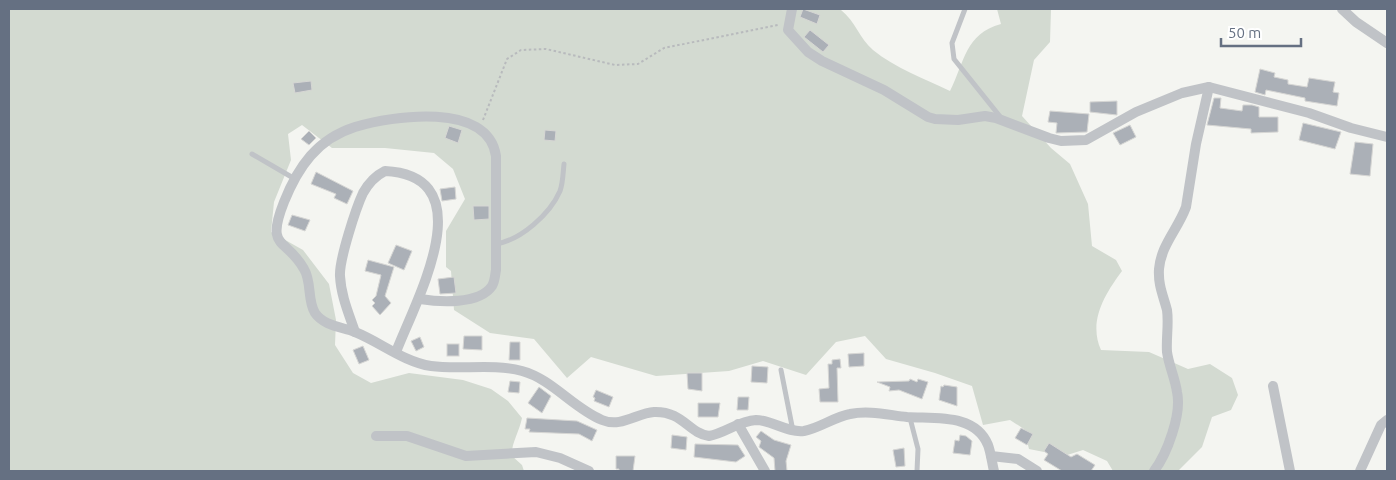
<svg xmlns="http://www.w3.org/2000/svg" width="1396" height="480" font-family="Ubuntu,sans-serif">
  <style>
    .green { fill: #d3dad1 }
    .building { fill: #abb0b7; stroke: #d6d6d4 }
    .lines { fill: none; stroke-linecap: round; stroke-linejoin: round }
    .path { stroke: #b8babd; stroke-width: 2; stroke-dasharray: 2.5 2.5; stroke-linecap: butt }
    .lane { stroke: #c0c3c7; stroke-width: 5 }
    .street { stroke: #c0c3c7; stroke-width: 10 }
  </style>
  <rect width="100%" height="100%" fill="#f4f5f1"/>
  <path class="green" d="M9 9 841 10C855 21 860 39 873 50 895 68 925 79 950 91 965 61 965 34 1001 24L997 9H1051L1050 42 1034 60 1022 116 1051 148 1070 164 1088 204 1092 246 1116 260 1122 271C1105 294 1088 321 1101 350L1149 352 1188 369 1210 364 1232 378 1238 395 1231 410 1212 417 1202 447 1178 471H1113L1107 461 1083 450 1064 456 1029 449 1024 429 1010 420 983 425 972 386 935 373 886 359 865 336 836 342 806 375 763 361 729 371 656 376 591 357 567 378 534 339 490 333 454 310 451 271 446 267V231L465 199 453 169 434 153 385 148H332L302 125 288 134 291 160 274 202 271 232 303 250 329 284 336 320 335 345 353 373 371 383 409 373 463 380 491 389 508 401 522 418C519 433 511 443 512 456L522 465 524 471H9Z"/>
  <g class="building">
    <path d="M803 9 820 15 817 24 800 17Z"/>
    <path d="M810 30 829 45 823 52 804 37Z"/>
    <path d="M1260 69 1275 73 1274 77 1288 80V84L1307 87 1309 78 1335 82 1333 92 1339 93 1337 106 1305 101V98L1266 90 1265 95 1255 92Z"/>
    <path d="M311 81 312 90 295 93 293 83Z"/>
    <path d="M1214 98H1221L1220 108 1242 111 1243 105H1252L1259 107V117H1278V132L1251 133V129L1207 125Z"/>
    <path d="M1117 101V115L1090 112V102Z"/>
    <path d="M1050 111 1089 114 1087 132 1056 133 1057 123 1048 122Z"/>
    <path d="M1303 123 1341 132 1335 149 1299 140Z"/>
    <path d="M1130 125 1136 137 1120 145 1113 133Z"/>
    <path d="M449 126 462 130 458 143 445 138Z"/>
    <path d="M545 130 556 131 555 141 544 140Z"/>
    <path d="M309 131 316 138 309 145 301 139Z"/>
    <path d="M1355 142 1373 144 1370 176 1350 174Z"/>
    <path d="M316 172 353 191 347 204 334 198 336 194 311 184Z"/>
    <path d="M455 187 456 199 442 201 440 189Z"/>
    <path d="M473 206H489V219L474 220Z"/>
    <path d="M292 215 310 220 305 231 288 225Z"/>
    <path d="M396 245 412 251 404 270 388 263Z"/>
    <path d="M368 260 394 267 385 296 391 303 380 315 372 306 375 303 372 300 376 296 381 275 365 271Z"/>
    <path d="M454 277 456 293 440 294 438 279Z"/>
    <path d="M464 336H482V350L463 349Z"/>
    <path d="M420 337 424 347 416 351 411 341Z"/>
    <path d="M510 342H520V360H509Z"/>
    <rect x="447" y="344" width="12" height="12"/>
    <path d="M363 346 369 360 359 364 353 350Z"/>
    <path d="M864 353V366L849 367 848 354Z"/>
    <path d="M840 359 841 368H837L838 402H820L819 389 829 388 828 364H832V360Z"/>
    <path d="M752 366 768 367 767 383 751 382Z"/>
    <path d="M687 373H702V391L688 389Z"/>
    <path d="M910 379 917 382 918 379 928 382 922 399 899 390 889 391 890 387 877 382 909 381Z"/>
    <path d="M510 381 520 382 519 393 508 392Z"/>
    <path d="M944 385 957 387V406L939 400 941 386 943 387Z"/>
    <path d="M539 387 551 396 542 413 528 403Z"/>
    <path d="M596 390 613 397 609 407 594 401 595 398 593 397Z"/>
    <path d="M738 397H749L748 410H737Z"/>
    <path d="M698 403H720L718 417H698Z"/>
    <path d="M527 418 577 421 597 430 592 441 579 434 529 432 530 429H525Z"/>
    <path d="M1021 428 1033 434 1027 445 1015 438Z"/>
    <path d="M761 431 774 440 791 445 786 461 787 471H775L774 458 759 447 761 441 756 437Z"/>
    <path d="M672 435 687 437 686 450 671 448Z"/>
    <path d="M960 435 966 436 972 441 970 455 953 453 955 440 959 441Z"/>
    <path d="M1049 443 1071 457 1077 454 1095 465 1091 471H1062L1044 460 1048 454 1044 451Z"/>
    <path d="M695 444 738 445 745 456 736 462 694 457Z"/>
    <path d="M904 448 905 466 896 467 893 450Z"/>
    <path d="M616 456H635L633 471H619V469H616Z"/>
  </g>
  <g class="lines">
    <path class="path" d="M483 120 507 59 521 50 546 49 615 65 638 64 664 48 778 25"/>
    <g class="lane">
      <path d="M965 9 952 43 954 59 1002 119"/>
      <path d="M252 154 295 179"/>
      <path d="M496 244C521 240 550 214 560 191 563 183 563 173 564 164"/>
      <path d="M781 370 793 431"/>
      <path d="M910 418 918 449 917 471"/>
    </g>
    <g class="street">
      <path d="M792 9 788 30 808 52 822 61 884 90 928 117 935 119 958 120 985 116 996 118 1049 138 1061 141 1086 140 1136 112 1182 93 1209 87 1309 113 1351 128 1387 137"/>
      <path d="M1342 9 1356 22 1387 43"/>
      <path d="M420 299C439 302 479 305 492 286 495 281 495 275 496 270V156C488 101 392 116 355 127 317 139 298 167 284 202 265 250 286 237 304 269 312 282 307 300 315 313 324 326 342 327 355 332 380 342 404 362 431 366 461 370 492 363 522 371 552 379 573 408 602 420 621 428 637 413 654 412 683 411 688 433 709 436 726 433 738 421 756 420 772 420 787 433 804 431 820 428 834 417 850 414 869 410 888 415 907 417 934 419 975 413 988 445 991 453 992 463 994 471"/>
      <path d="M355 332C349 314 341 296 340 276 339 260 356 208 363 193 368 184 375 176 385 171 486 176 415 302 396 352"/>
      <path d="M1273 386 1290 471"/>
      <path d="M738 424 765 471"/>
      <path d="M376 436H407L466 456 536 452 560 458 589 471"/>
      <path d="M991 456 1018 459 1037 471"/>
      <path d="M1154 471C1167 454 1182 414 1177 392 1175 378 1169 366 1167 352 1166 338 1169 324 1167 310 1163 295 1158 285 1159 269 1161 245 1178 229 1186 207L1196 144 1209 87"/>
      <path d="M1360 471 1381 425 1387 420"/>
    </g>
  </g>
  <rect width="1396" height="480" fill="none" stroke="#657082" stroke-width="20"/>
  <path d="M1221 38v8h80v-8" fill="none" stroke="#657082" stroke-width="2.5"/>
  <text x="1228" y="38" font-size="15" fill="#657082" stroke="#ffffff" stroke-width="4" paint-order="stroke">50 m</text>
</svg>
